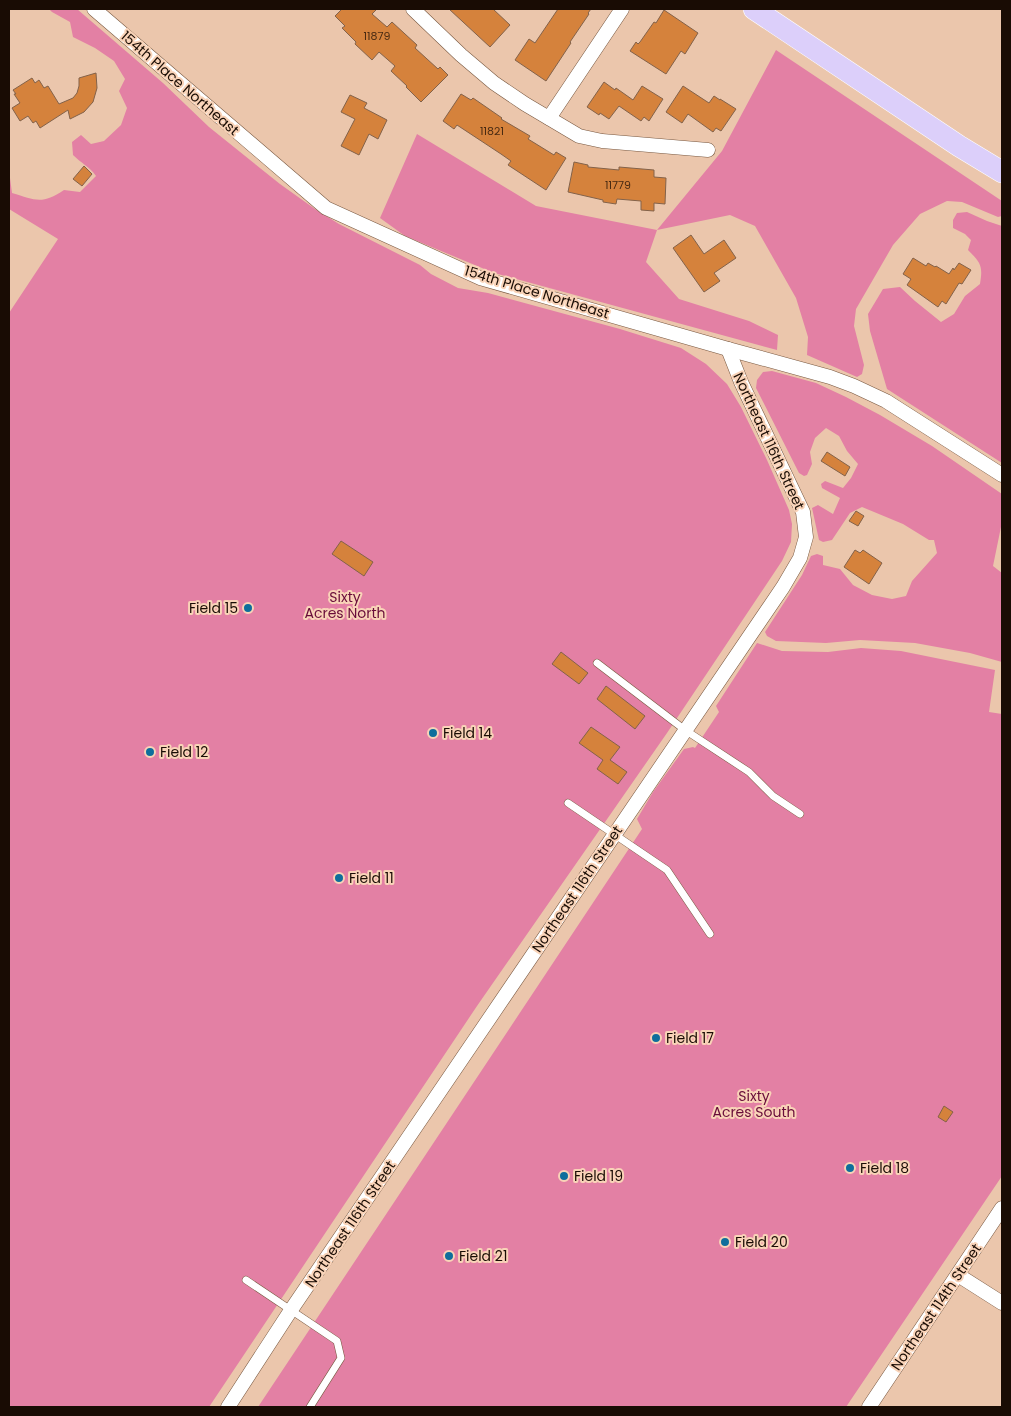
<svg xmlns="http://www.w3.org/2000/svg" width="1011" height="1416" font-family="Poppins,sans-serif">
  <style>
    .green { fill: #e380a4 }
    .building { fill: #d5823c; stroke: #83624a }
    .lines { fill: none; stroke-linecap: round; stroke-linejoin: round }
    .service-casing { stroke: #785840; stroke-width: 8 }
    .minor-casing { stroke: #785840; stroke-width: 15 }
    .primary-casing { stroke: #fff; stroke-width: 22 }
    .service { stroke: #fff; stroke-width: 7 }
    .minor { stroke: #fff; stroke-width: 14 }
    .primary { stroke: #dccffa; stroke-width: 21 }
    .poi-dot { fill: #0e6e9c; stroke: #f9d3b8; stroke-width: 2 }
    .labels { text-anchor: middle; stroke-width: 4; stroke-linejoin: round; paint-order: stroke }
    .number-label { font-size: 11px; fill: #482a12 }
    .street-label { font-size: 14px; fill: #190c04; stroke: #f9d3b8 }
    .park-label { font-size: 14px; fill: #690c3a; stroke: #f9d3b8 }
    .poi-label { font-size: 14px; fill: #190c04; stroke: #f9d3b8; text-anchor: start }
  </style>
  <rect width="100%" height="100%" fill="#ebc6ac"/>
  <g class="green">
    <path d="M49 9H77L163 83 209 127 280 184 315 209 339 224 420 265 431 274 458 288 488 293 620 329 681 348 706 364 727 384 741 407 767 460 789 510 792 524 791 542 782 561 667 733 477 1006 209 1407H9V313L58 239 9 209V177L10 178 12 193C35 200 42 205 64 190L80 192 96 176C90 167 81 163 73 155L72 142 81 135 91 144 104 141 121 125 127 108 119 91 125 79 114 61 95 48 73 37 70 22 52 12Z"/>
    <path d="M776 50 1002 201V216L998 217 962 202 947 201 920 214 893 245 856 309 854 326 864 365 862 374 857 377 807 355 808 337 796 298 755 226 730 215 657 230 646 262 679 299 749 321 778 335 777 350 494 273 405 236 380 218 417 134 536 206 657 230 722 151Z"/>
    <path d="M967 212 987 221 1002 226V463L887 389 870 331 868 314 883 289 900 287 915 301 941 322 954 314 965 296 980 284C983 266 981 263 968 250L971 240 965 234 953 228V220L957 213Z"/>
    <path d="M772 371 816 383 846 397 880 415 932 446 1002 494V522L993 566 1002 573V662L970 653 915 643 860 640 826 643 776 641 767 636 765 632 802 575 811 556 817 554 823 556V565L840 569 853 585 872 595 892 599 906 596 912 581 937 553 934 540H929L903 524 862 507 850 513 832 540 823 542 819 540 812 508 818 505 833 514 840 498 822 488 821 484 825 481 843 488 851 478 858 464 847 451 839 436 826 428 815 438 810 452 812 464 807 475 804 476 799 473 756 388 757 380 763 372Z"/>
    <path d="M757 643 782 651 828 652 861 648 901 651 995 670 989 712 1002 714V1176L846 1407H258L642 829 637 819 653 792 684 749 693 747 695 748 719 712 716 706Z"/>
  </g>
  <g class="building">
    <path d="M342 9H377L372 14 387 27 392 22 417 45 415 48 438 69 440 67 448 75 421 102 406 87 407 86 391 71 395 66 379 52 372 60 355 44 356 42 342 28 345 26 335 16Z"/>
    <path d="M449 9H493L510 25 490 47Z"/>
    <path d="M558 9H591L588 13 589 14 570 42 571 43 546 81 515 60 529 39 535 43Z"/>
    <path d="M664 10 698 33 685 54 681 51 666 74 630 51 636 42 638 44 640 42 654 22 656 23Z"/>
    <path d="M96 73 97 88 93 102 84 112 70 119 68 110 40 128 36 121 33 123 28 116 20 121 12 108 20 103 14 94H16L13 90 32 78 35 83 39 80 44 88 48 86 59 104 73 98 77 93 79 86V78Z"/>
    <path d="M604 82 615 90 616 88 633 100 642 86 663 99 649 121 644 117 641 121 619 106 609 119 600 113 599 115 587 107Z"/>
    <path d="M683 86 709 103 714 96 720 100V99L736 109 721 131 716 128 713 132 688 114 682 123 666 112Z"/>
    <path d="M461 94 471 100 473 98 502 118 501 119 530 136 528 139 554 155 556 152 566 158 546 190 508 165 511 161 501 154 457 125 454 129 443 121Z"/>
    <path d="M350 95 367 103 364 108 387 120 378 139 369 134 359 155 341 146 355 119 341 112Z"/>
    <path d="M574 162 588 165V167L619 170V167L654 170V177L666 178 665 204 654 203V211L641 210V201L617 199 616 204 603 202V200L568 192Z"/>
    <path d="M84 166 92 174 82 186 73 179Z"/>
    <path d="M691 235 704 254 724 240 736 258 714 273 720 281 704 292 673 248Z"/>
    <path d="M913 258 926 266 928 263 935 267 936 266 949 274 953 268 954 270 959 263 971 270 962 284 959 283 946 304 942 301 938 307 907 285 911 279 903 274Z"/>
    <path d="M827 452 850 467 845 476 821 461Z"/>
    <path d="M856 511 864 516 858 526 849 521Z"/>
    <path d="M341 541 373 562 364 576 332 554Z"/>
    <path d="M855 550 860 553 863 550 882 563 869 584 844 567Z"/>
    <path d="M561 652 588 673 579 684 552 664Z"/>
    <path d="M606 686 645 716 635 729 597 699Z"/>
    <path d="M591 727 620 747 610 760 627 772 618 784 597 769 603 760 579 743Z"/>
    <path d="M944 1106 953 1112 946 1122 938 1117Z"/>
  </g>
  <g class="lines">
    <g class="service-casing">
      <g id="service">
        <path d="M597 663 685 730 749 772 773 796 800 814"/>
        <path d="M568 803 667 870 710 934"/>
        <path d="M246 1280 337 1341 341 1358 310 1407"/>
      </g>
    </g>
    <g class="minor-casing">
      <g id="minor">
        <path d="M94 9 326 208 480 278 728 349 830 377 854 386 886 401 1002 475"/>
        <path d="M413 9 461 55 494 83 525 104 579 136 602 141 708 150"/>
        <path d="M549 118 622 9"/>
        <path d="M958 1275 1002 1303"/>
        <path d="M228 1407 291 1310 783 587 800 558 806 537 803 512 741 382 728 349"/>
        <path d="M869 1407 1002 1208"/>
      </g>
    </g>
    <g class="primary-casing">
      <path id="primary" d="M754 9 959 146 1002 172"/>
    </g>
    <use href="#service" class="service"/>
    <use href="#minor" class="minor"/>
    <use href="#primary" class="primary"/>
  </g>
  <g class="poi-dot">
    <circle cx="248" cy="608" r="5"/>
    <circle cx="433" cy="733" r="5"/>
    <circle cx="150" cy="752" r="5"/>
    <circle cx="339" cy="878" r="5"/>
    <circle cx="656" cy="1038" r="5"/>
    <circle cx="850" cy="1168" r="5"/>
    <circle cx="564" cy="1176" r="5"/>
    <circle cx="725" cy="1242" r="5"/>
    <circle cx="449" cy="1256" r="5"/>
  </g>
  <g class="labels">
    <g class="number-label">
      <text x="377" y="40">11879</text>
      <text x="492" y="135">11821</text>
      <text x="618" y="189">11779</text>
    </g>
    <g class="street-label">
      <text transform="translate(180 83) rotate(41)" y="5">154th Place Northeast</text>
      <text transform="translate(537 292) rotate(17)" y="5">154th Place Northeast</text>
      <text transform="translate(769 441) rotate(65)" y="5">Northeast 116th Street</text>
      <text transform="translate(577 889) rotate(-56)" y="5">Northeast 116th Street</text>
      <text transform="translate(350 1224) rotate(-56)" y="5">Northeast 116th Street</text>
      <text transform="translate(936 1307) rotate(-56)" y="5">Northeast 114th Street</text>
    </g>
    <g class="park-label">
      <text x="345" y="602">Sixty<tspan x="345" dy="16">Acres North</tspan></text>
      <text x="754" y="1101">Sixty<tspan x="754" dy="16">Acres South</tspan></text>
    </g>
    <g class="poi-label">
      <text x="238" y="613" text-anchor="end">Field 15</text>
      <text x="443" y="738">Field 14</text>
      <text x="160" y="757">Field 12</text>
      <text x="349" y="883">Field 11</text>
      <text x="666" y="1043">Field 17</text>
      <text x="860" y="1173">Field 18</text>
      <text x="574" y="1181">Field 19</text>
      <text x="735" y="1247">Field 20</text>
      <text x="459" y="1261">Field 21</text>
    </g>
  </g>
  <rect width="1011" height="1416" fill="none" stroke="#190c04" stroke-width="20"/>
</svg>
